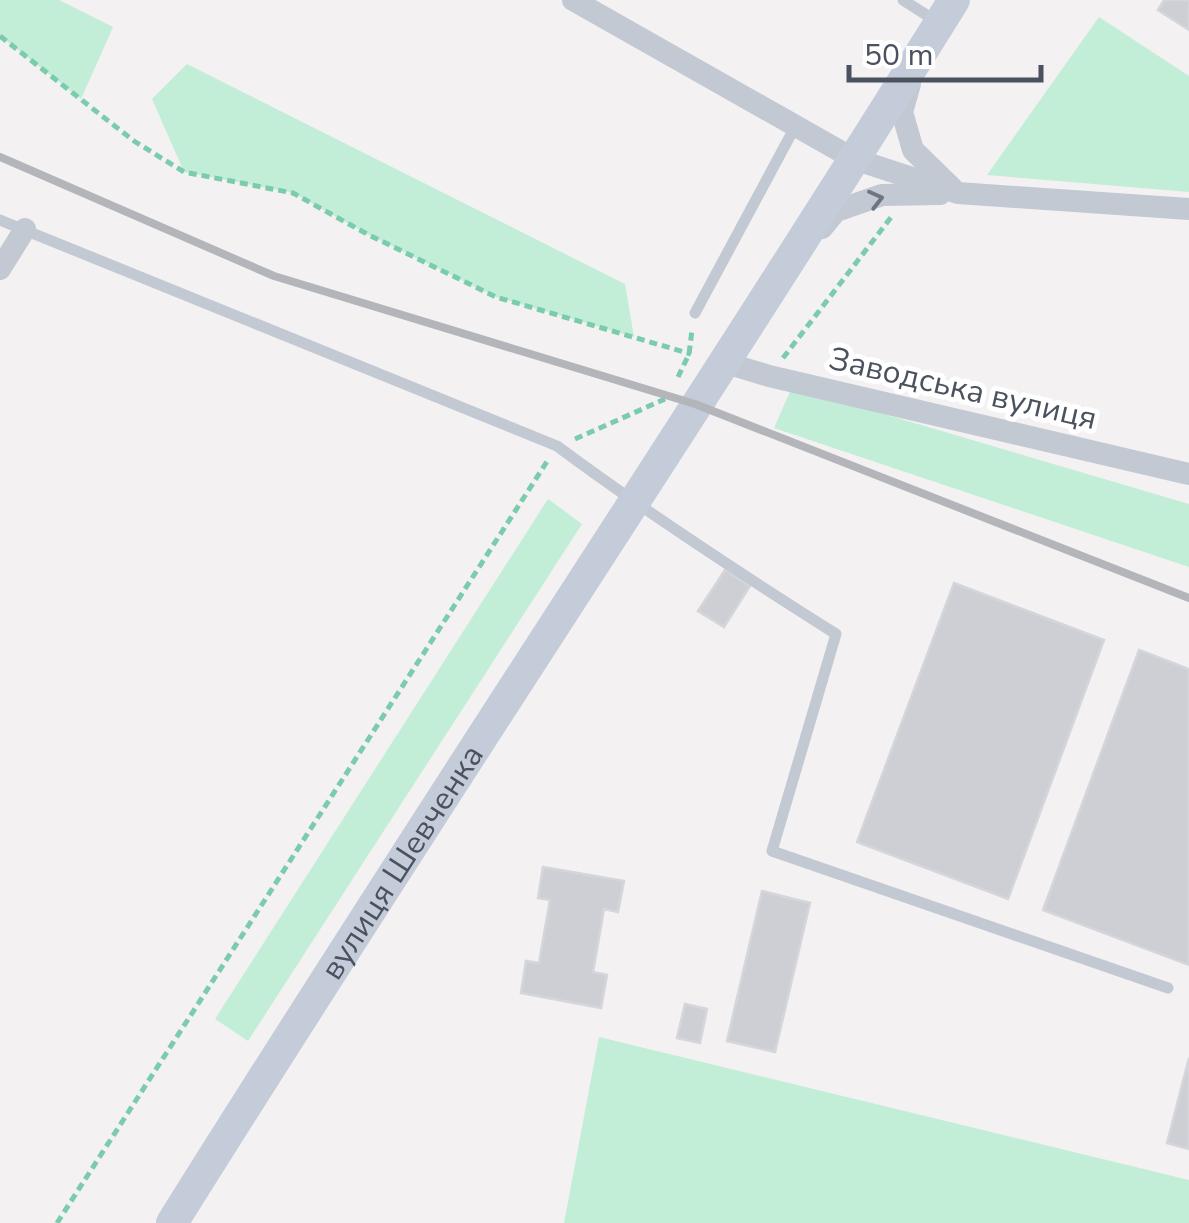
<svg xmlns="http://www.w3.org/2000/svg" width="1189" height="1223" font-family="'Nunito Sans',sans-serif">
  <style>
    .green { fill: #c2eed8 }
    .building { fill: #cecfd5; stroke: #d5d6dc; stroke-width: 2.5 }
    .lines { fill: none; stroke-linecap: round; stroke-linejoin: round }
    .path { stroke: #7bcbad; stroke-width: 5; stroke-dasharray: 8 5; stroke-linecap: butt }
    .service { stroke: #c2c9d2; stroke-width: 11 }
    .minor { stroke: #c2c9d2; stroke-width: 22 }
    .secondary { stroke: #c5ccd9; stroke-width: 32 }
    .rail { stroke: #b3b5bb; stroke-width: 8 }
    .oneway { stroke: #6d7681 }
    .labels { text-anchor: middle; stroke-width: 10; stroke-linejoin: round; paint-order: stroke }
    .street-label { font-size: 32px; fill: #49525e; stroke: #fff }
  </style>
  <rect width="100%" height="100%" fill="#f3f1f1"/>
  <g class="green">
    <path d="M0 0H59L113 27 81 99 0 36Z"/>
    <path d="M1099 17 1189 76V192L987 175Z"/>
    <path d="M187 64 625 284 634 337 496 297 367 234 293 193 184 172 152 99Z"/>
    <path d="M792 387 1189 504V567L774 428Z"/>
    <path d="M548 499 582 524 248 1041 215 1019Z"/>
    <path d="M599 1037 1189 1180V1223H564Z"/>
  </g>
  <g class="building">
    <path d="M1164 0H1189V30L1158 10Z"/>
    <path d="M725 570 750 586 724 627 698 611Z"/>
    <path d="M954 583 1104 640 1008 899 857 842Z"/>
    <path d="M1139 650 1189 669V965L1043 910Z"/>
    <path d="M543 867 624 881 618 912 604 909 593 972 607 975 601 1008 521 993 526 961 539 963 550 900 538 898Z"/>
    <path d="M762 891 810 903 775 1052 727 1041Z"/>
    <path d="M685 1004 707 1009 700 1043 677 1038Z"/>
    <path d="M1189 1058V1149L1167 1143Z"/>
  </g>
  <g class="lines">
    <g class="path">
      <path d="M0 36 134 141 184 172 293 193 367 234 496 297 691 354"/>
      <path d="M783 358 892 216"/>
      <path d="M678 377 689 354 692 330"/>
      <path d="M575 439 665 399"/>
      <path d="M57 1223 548 460"/>
    </g>
    <g class="service">
      <path d="M903 0 936 21"/>
      <path d="M0 220 557 446C647 513 741 574 836 634L772 851 1168 988"/>
      <path d="M695 313 796 125"/>
    </g>
    <g class="minor">
      <path d="M573 0 854 159 958 193 1189 209"/>
      <path d="M910 84 902 112 913 150 952 188"/>
      <path d="M822 228 836 211 882 195 940 194"/>
      <path d="M0 269 25 229"/>
      <path d="M723 362 769 376 1189 474"/>
    </g>
    <path class="secondary" id="s1" d="M172 1223C428 813 698 411 954 0"/>
    <path class="rail" d="M0 157 274 276 695 404 1189 598"/>
  </g>
  <defs><path id="oneway-chevron" d="M-2-3.5L2.5 0L-2 3.5" fill="none" stroke-width="1.6" stroke-linecap="round" stroke-linejoin="round" transform="scale(2.5)"/></defs>
  <use class="oneway" href="#oneway-chevron" transform="translate(876 199) rotate(-14)"/>
  <g class="labels">
    <g class="street-label">
      <text transform="translate(963 388) rotate(13)" y="11">Заводська вулиця</text>
      <text dy="11" stroke="none"><textPath href="#s1" startOffset="428">вулиця Шевченка</textPath></text>
    </g>
  </g>
  <path d="M849 65v15h192v-15" fill="none" stroke="#49525e" stroke-width="5"/>
  <text x="864" y="65" font-size="30" fill="#49525e" stroke="#ffffff" stroke-width="8" paint-order="stroke">50 m</text>
</svg>
